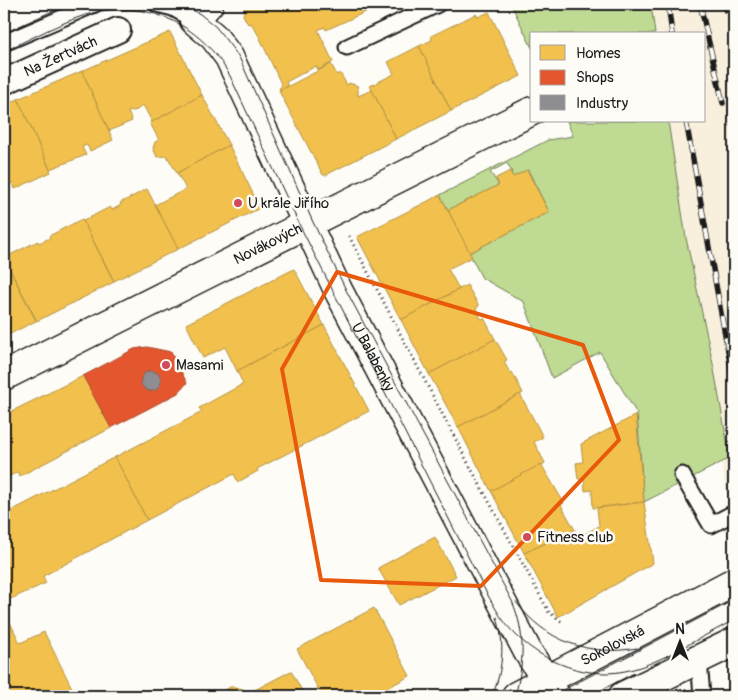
<svg xmlns="http://www.w3.org/2000/svg" width="738" height="700" font-family="Pangolin,sans-serif">
  <style>
    .built { fill: #f8efdd }
    .green { fill: #bfda92; stroke: #6e7b57 }
    .homes { fill: #f2c14e; stroke: #b2903f }
    .shops { fill: #e4572e; stroke: #a84529 }
    .industry { fill: #8d8d92; stroke: #6b6b6f }
    .lines { fill: none; stroke-linecap: round; stroke-linejoin: round }
    .service-casing { stroke: #1c1c1c; stroke-width: 19 }
    .pedestrian-casing { stroke: #1c1c1c; stroke-width: 28 }
    .minor-casing { stroke: #1c1c1c; stroke-width: 31 }
    .secondary-casing { stroke: #1c1c1c; stroke-width: 31 }
    .path { stroke: #1c1c1c; stroke-width: 3; stroke-dasharray: 1 4; stroke-linecap: butt }
    .service { stroke: #fdfcf7; stroke-width: 15 }
    .pedestrian { stroke: #fdfcf7; stroke-width: 24 }
    .minor { stroke: #fdfcf7; stroke-width: 28 }
    .secondary { stroke: #fdfcf7; stroke-width: 28 }
    .tram { stroke: #1c1c1c; stroke-width: 1 }
    .rail-casing { stroke: #1c1c1c; stroke-width: 5.5 }
    .rail { stroke: #fdfcf7; stroke-width: 4; stroke-dasharray: 11; stroke-linecap: butt }
    .marked { fill: none; stroke: #e8590c; stroke-width: 4; stroke-linejoin: round }
    .poi-dot { fill: #d1495b; stroke: #fdfcf7; stroke-width: 2 }
    .labels { text-anchor: middle; stroke-width: 5; stroke-linejoin: round; paint-order: stroke }
    .street-label { font-size: 15px; fill: #1c1c1c; stroke: #fdfcf7 }
    .poi-label { font-size: 15px; fill: #1c1c1c; stroke: #fdfcf7; text-anchor: start }
  </style>
  <rect width="100%" height="100%" fill="#fdfcf7"/>
  <filter id="ink" filterUnits="userSpaceOnUse"><feTurbulence type="fractalNoise" baseFrequency=".02" numOctaves="2"/><feDisplacementMap in="SourceGraphic" scale="10" xChannelSelector="R" yChannelSelector="G"/><feConvolveMatrix kernelMatrix="1 2 1 2 8 2 1 2 1" color-interpolation-filters="sRGB"/></filter>
  <g filter="url(#ink)">
    <path class="built" d="M642 4H734V534L660 121H704V34H646Z"/>
    <g class="green">
      <path d="M511 4H651L655 34H532V48Z"/>
      <path d="M567 121H668L686 238 713 364 730 458 644 502 637 414 600 352 552 378 524 302 482 278 469 253 549 212 528 170 513 177 511 173 512 172 507 163 490 172 499 185 448 210 440 195 548 140 573 136Z"/>
    </g>
    <g class="homes">
      <path d="M246 4H383L326 30 325 27 318 30 333 62 318 70 316 66 286 82 288 86 280 90 279 88 282 86 259 36 251 23 248 24 243 15Z"/>
      <path d="M489 12 521 76 451 111 419 46 432 40 431 36 476 14 478 17Z"/>
      <path d="M170 32 202 95 152 122 143 105 137 110 128 112 132 121 109 131 82 71Z"/>
      <path d="M419 46 451 111 396 139 370 86 394 74 388 62Z"/>
      <path d="M331 64 337 75 340 73 347 85 349 83 358 86V96L372 90 396 139 326 175H323L279 91Z"/>
      <path d="M82 71 113 140 90 151 87 145 82 147 86 155 50 169 18 99Z"/>
      <path d="M202 95 229 145 177 173 167 156 157 157 153 148 155 142 159 140 150 123Z"/>
      <path d="M18 99 51 172 15 189 13 183 8 185 10 191 4 194V106Z"/>
      <path d="M229 145 260 208 178 249 155 205 186 189 177 173Z"/>
      <path d="M527 170 549 212 469 253 448 210 499 185 496 178 510 171 513 177Z"/>
      <path d="M147 189 178 249 114 281 83 221 110 207 112 210 121 205 120 203Z"/>
      <path d="M440 195 472 257 448 269 459 289 401 320 357 237Z"/>
      <path d="M82 219 114 282 37 321 4 258 38 241 39 243 50 238 49 236Z"/>
      <path d="M4 258 36 321 4 337Z"/>
      <path d="M294 269 324 325 237 371 225 347 203 358 186 324Z"/>
      <path d="M467 285 479 306 476 308 481 319 484 318 495 339 429 374 401 320Z"/>
      <path d="M324 325 369 411 257 469 258 471 238 482 234 474 147 520 115 457 202 412 199 408 243 384 237 371Z"/>
      <path d="M495 339 507 360 504 362 510 373 512 372 523 393 458 427 429 374Z"/>
      <path d="M83 376 111 428 20 476 18 472 4 479V415Z"/>
      <path d="M520 394 543 437 534 442 545 463 491 491 458 427Z"/>
      <path d="M636 415 644 502 593 508 592 490 585 491 584 479H578L576 463 583 462 581 444Z"/>
      <path d="M115 457 147 520 43 576 46 583 4 602V509L7 507 9 512Z"/>
      <path d="M541 464 564 503 561 505 575 530 524 553 491 491Z"/>
      <path d="M644 502 653 563 558 617 524 553 575 530 579 537 599 526 597 508Z"/>
      <path d="M435 537 456 576 399 605 378 568Z"/>
      <path d="M374 608 410 676 371 696H322L297 649Z"/>
      <path d="M4 610 20 643 44 632 76 696H4Z"/>
      <path d="M291 671 305 696H215L232 686 243 689 247 694Z"/>
    </g>
    <path class="shops" d="M147 347 171 352 187 383 178 393 111 428 83 376 134 349Z"/>
    <circle class="industry" cx="151" cy="381" r="10"/>
    <g class="lines">
      <g class="service-casing">
        <g id="service">
          <path d="M157 4 173 8 194 20"/>
          <path d="M4 43 95 4"/>
          <path d="M347 47 438 4"/>
          <path d="M682 475 711 525 734 513"/>
          <path d="M699 660 702 696"/>
        </g>
      </g>
      <g class="pedestrian-casing">
        <g id="pedestrian">
          <path id="s1" d="M4 82 118 30"/>
        </g>
      </g>
      <g class="minor-casing">
        <g id="minor">
          <path id="s2" d="M209 4 194 20 214 37 229 57 338 290 528 652 556 696"/>
          <path id="s3" d="M4 376 532 111"/>
        </g>
      </g>
      <g class="secondary-casing">
        <g id="secondary">
          <path id="s4" d="M516 696 734 582"/>
          <path d="M623 696 734 642"/>
        </g>
      </g>
      <path class="path" d="M349 236 467 461 549 612 563 623"/>
      <use href="#service" class="service"/>
      <use href="#pedestrian" class="pedestrian"/>
      <use href="#minor" class="minor"/>
      <use href="#secondary" class="secondary"/>
      <g class="tram">
        <path d="M181 4 200 14 216 27 239 57 312 220 347 292 512 601C526 634 524 663 515 696"/>
        <path d="M4 33 68 4"/>
        <path d="M4 51C33 38 64 20 96 12 151 0 203 27 230 76L300 226 486 592C492 602 498 614 506 624 533 658 582 680 625 671 641 668 656 661 671 654"/>
        <path d="M516 602C545 641 589 657 637 648"/>
        <path d="M665 657 734 620"/>
        <path d="M492 696C503 671 505 644 497 617"/>
        <path d="M552 696 734 600"/>
        <path d="M590 696 634 673"/>
      </g>
      <g class="rail-casing">
        <g id="rail">
          <path d="M668 4 672 34"/>
          <path d="M700 4 723 103"/>
          <path d="M725 4 726 10"/>
          <path d="M686 121 734 384"/>
        </g>
      </g>
      <use href="#rail" class="rail"/>
    </g>
  </g>
  <path class="marked" d="M337 272 583 345 619 440 481 586 321 580 282 369Z"/>
  <g class="poi-dot">
    <circle cx="238" cy="203" r="5"/>
    <circle cx="166" cy="365" r="5"/>
    <circle cx="527" cy="537" r="5"/>
  </g>
  <g class="labels">
    <g class="street-label">
      <text dy="5" stroke="none"><textPath href="#s1" startOffset="62">Na Žertvách</textPath></text>
      <text dy="5" stroke="none"><textPath href="#s3" startOffset="295">Novákových</textPath></text>
      <text dy="5" stroke="none"><textPath href="#s2" startOffset="406">U Balabenky</textPath></text>
      <text dy="5" stroke="none"><textPath href="#s4" startOffset="109">Sokolovská</textPath></text>
    </g>
    <g class="poi-label">
      <text x="248" y="208">U krále Jiřího</text>
      <text x="176" y="370">Masami</text>
      <text x="537" y="542">Fitness club</text>
    </g>
  </g>
  <rect width="738" height="700" fill="none" stroke="#fdfcf7" stroke-width="20"/>
  <rect x="10" y="10" width="718" height="680" fill="none" stroke="#1c1c1c" stroke-width="2" filter="url(#ink)"/>
  <rect x="530" y="32" width="175" height="90" fill="#fdfcf7" stroke="#a3a29f"/>
  <rect x="540" y="45" width="25" height="15" fill="#f2c14e" stroke="#a3a29f"/>
  <text x="576" y="58" font-size="15" fill="#1c1c1c">Homes</text>
  <rect x="540" y="70" width="25" height="15" fill="#e4572e" stroke="#a3a29f"/>
  <text x="576" y="82" font-size="15" fill="#1c1c1c">Shops</text>
  <rect x="540" y="95" width="25" height="15" fill="#8d8d92" stroke="#a3a29f"/>
  <text x="576" y="108" font-size="15" fill="#1c1c1c">Industry</text>
  <g transform="translate(680 642)" stroke="#fdfcf7" stroke-width="4" paint-order="stroke">
  <path d="M0-4L9 19L0 12L-9 19Z" fill="#1c1c1c"/>
  <text y="-8" font-size="14" font-weight="bold" text-anchor="middle" fill="#1c1c1c">N</text>
  </g>
</svg>
